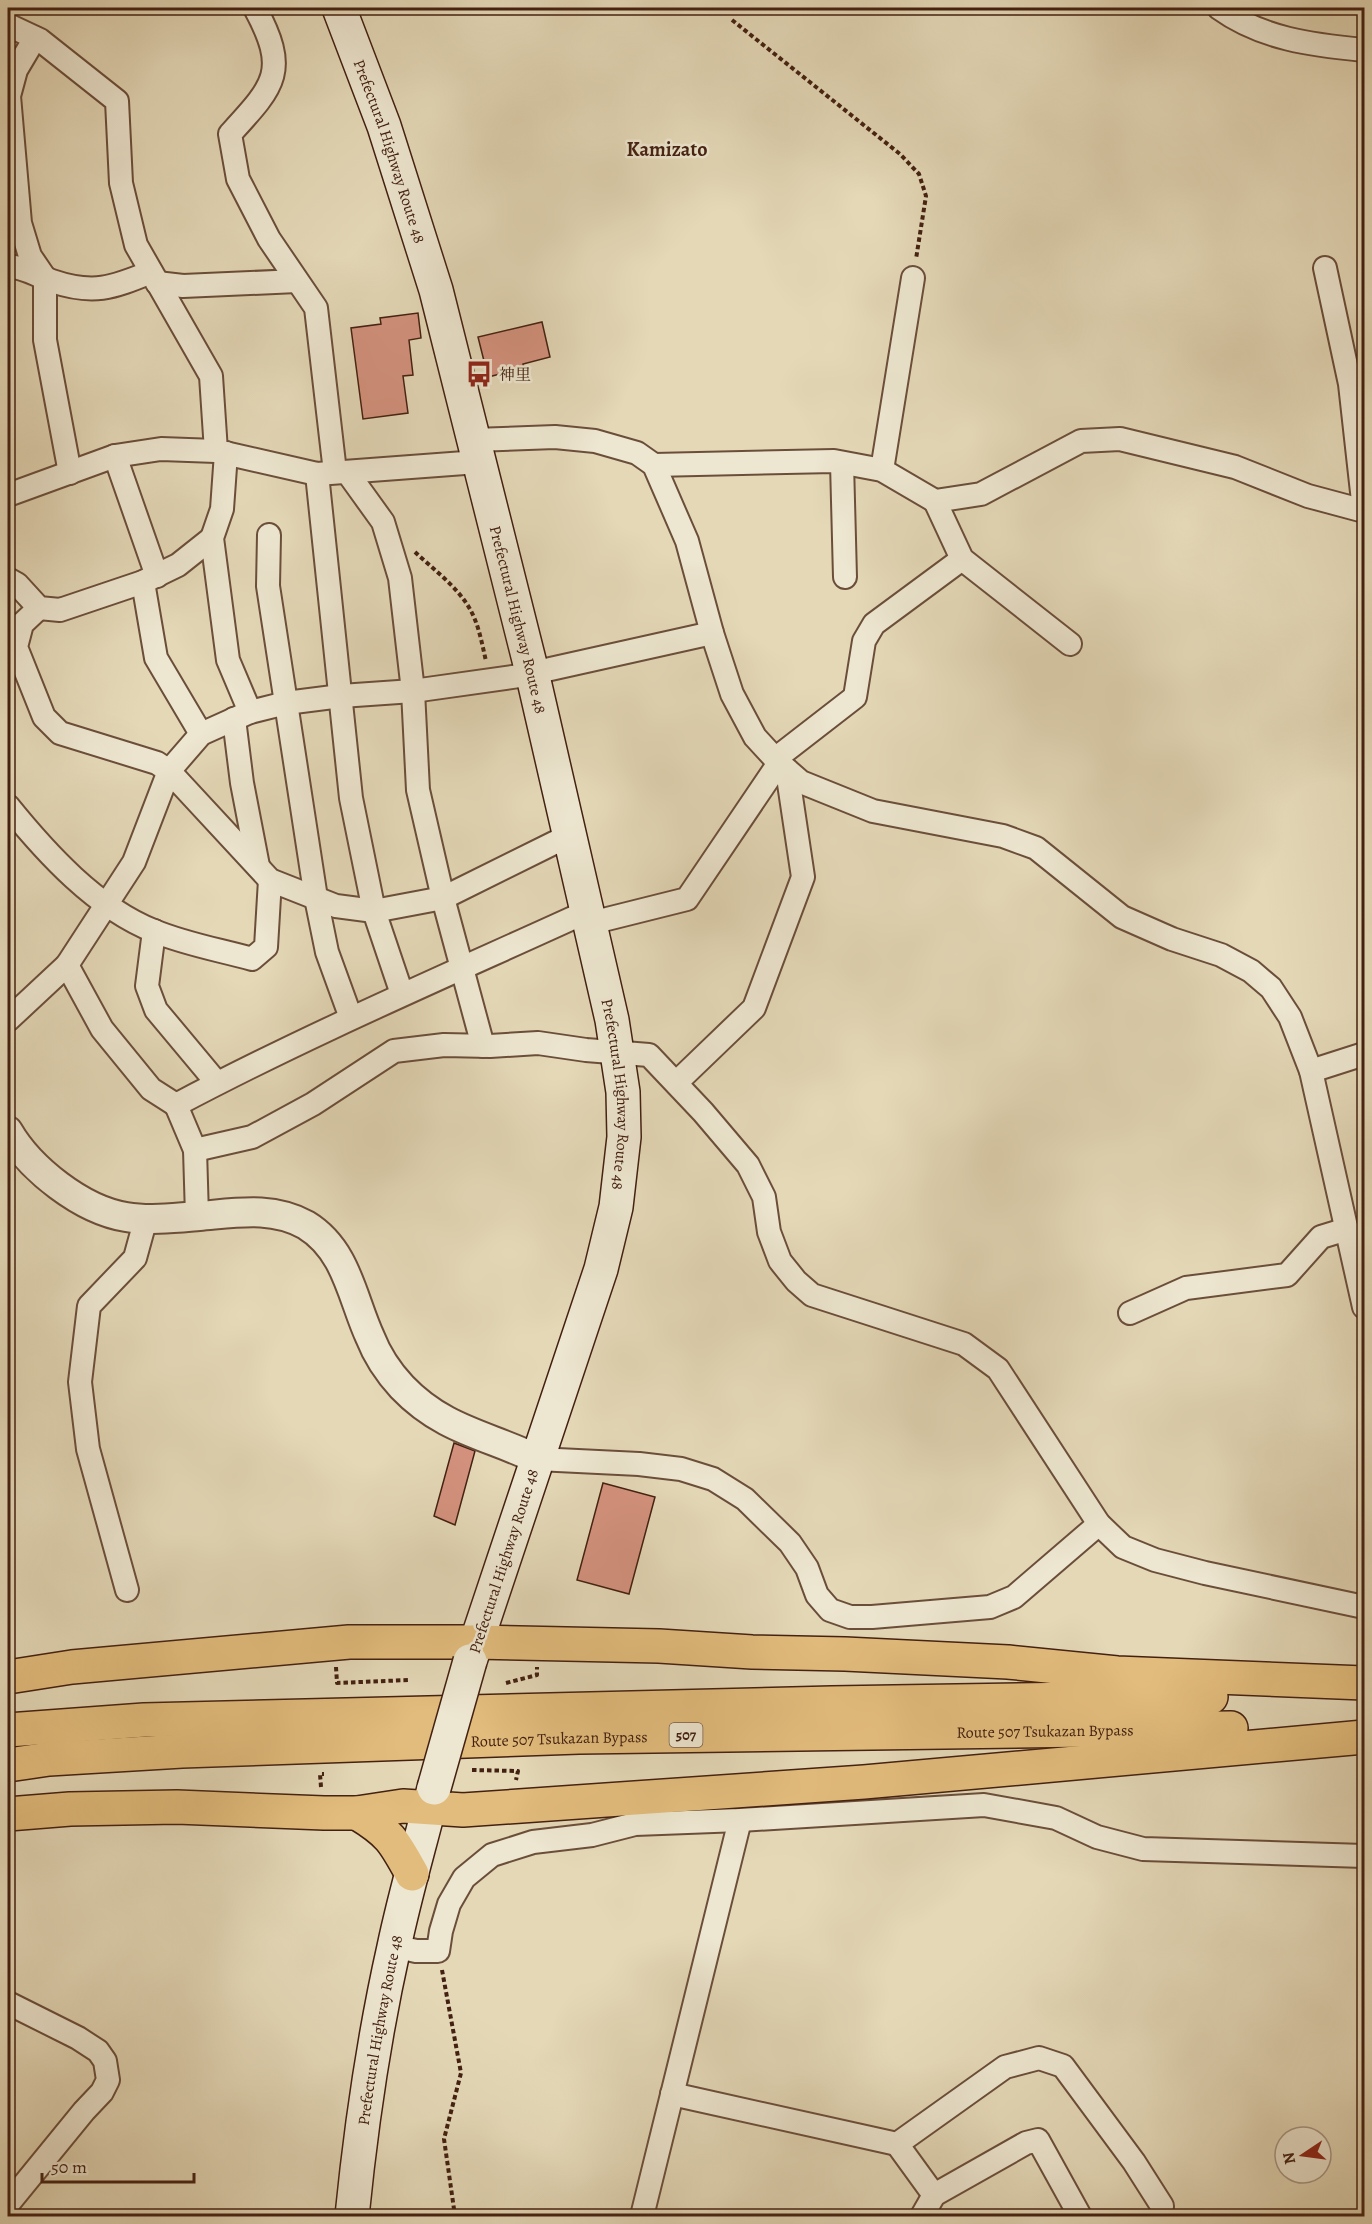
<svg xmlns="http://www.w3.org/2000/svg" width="1372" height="2224" font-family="Alegreya,'Noto Serif JP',serif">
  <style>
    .building { fill: #d4927e; stroke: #432011; stroke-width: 1.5 }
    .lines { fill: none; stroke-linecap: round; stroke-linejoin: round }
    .minor-casing { stroke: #6b4e3a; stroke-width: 26 }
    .tertiary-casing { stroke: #6b4e3a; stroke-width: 32 }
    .secondary-casing { stroke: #432011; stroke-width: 36 }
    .trunk-casing { stroke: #432011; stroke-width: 36 }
    .path { stroke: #432011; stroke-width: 4; stroke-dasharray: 4.5 3; stroke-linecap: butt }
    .minor { stroke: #ede6d0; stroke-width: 22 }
    .tertiary { stroke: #ede6d0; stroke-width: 28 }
    .secondary { stroke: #ede6d0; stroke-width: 33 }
    .trunk { stroke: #e2bc7c; stroke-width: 33 }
    .secondary-bridge-casing { stroke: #432011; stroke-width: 36; stroke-linecap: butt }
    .secondary-bridge { stroke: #ede6d0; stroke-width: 33 }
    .labels { text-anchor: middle; stroke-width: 5; stroke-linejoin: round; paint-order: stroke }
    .shield { fill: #ede6d0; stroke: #765b4a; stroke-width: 1.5 }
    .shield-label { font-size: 15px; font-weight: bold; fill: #432011 }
    .street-label { font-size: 16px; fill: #432011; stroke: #ede6d0 }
    .poi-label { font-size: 16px; fill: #432011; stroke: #ede6d0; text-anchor: start }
    .quarter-label { font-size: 20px; font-weight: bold; fill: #432011; stroke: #ede6d0 }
  </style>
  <rect width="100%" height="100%" fill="#e4d8b7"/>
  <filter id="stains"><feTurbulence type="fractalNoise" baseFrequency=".00333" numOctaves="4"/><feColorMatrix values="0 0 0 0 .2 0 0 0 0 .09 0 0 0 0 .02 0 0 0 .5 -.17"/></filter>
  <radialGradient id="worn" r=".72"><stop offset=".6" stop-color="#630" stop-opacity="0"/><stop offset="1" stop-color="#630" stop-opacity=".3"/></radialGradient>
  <g class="building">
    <path d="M418 313 421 338 409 340 413 375 403 376 408 413 363 419 351 328 381 324 380 318Z"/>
    <path d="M542 322 550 357 523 364 524 368 488 377 478 337Z"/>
    <path d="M454 1443 475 1451 455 1525 434 1516Z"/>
    <path d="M603 1483 655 1497 629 1594 577 1580Z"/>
  </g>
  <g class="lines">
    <g class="minor-casing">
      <g id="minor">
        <path d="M255 8C289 71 275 85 230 134L238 179 269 239 316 308 335 472"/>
        <path d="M1219 8C1262 39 1312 45 1364 50"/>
        <path d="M8 25 40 40 117 101 121 183 136 245 211 376 216 451"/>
        <path d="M35 38 16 70 9 96 20 223 30 256 45 278V340L70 473"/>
        <path d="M8 266C28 268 34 275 52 281 93 295 112 288 151 272"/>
        <path d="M1325 268 1350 384 1364 510"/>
        <path d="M157 283 183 286 297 281"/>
        <path d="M473 440 555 437 595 441 637 453 654 465 687 541 712 633 732 694 755 737 779 763 801 782 873 811 1003 836 1036 848 1122 917 1172 939 1221 955 1251 971 1271 988 1290 1017 1311 1071 1364 1307"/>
        <path d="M226 453 222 509 212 538 228 660 250 712"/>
        <path d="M115 456 157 576"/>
        <path d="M842 463 845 577"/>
        <path d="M654 465 834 461 882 470 935 501 981 494 1081 441 1120 439 1235 467 1308 496 1364 511"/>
        <path d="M882 470 913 278"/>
        <path d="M347 472 383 522 400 578 413 691 418 790 443 898 483 1046"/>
        <path d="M317 474 351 798 374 911 402 994"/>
        <path d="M8 495 115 456 161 449 216 451 317 474 478 462"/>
        <path d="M935 501 962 559 1070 644"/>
        <path d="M269 535 268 586 316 898 327 952 351 1018"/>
        <path d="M8 579 17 584 39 608 60 610 143 582 178 565 212 538"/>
        <path d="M143 582 156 658 201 734"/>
        <path d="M39 608 22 624 16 647 44 717 60 733 157 763 169 771 270 880 336 906 374 911 443 898 558 841 572 838"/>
        <path d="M234 719 242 783 258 866"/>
        <path d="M775 759 855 697 864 641 874 624 962 559"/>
        <path d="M8 806C46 853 96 908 154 931 185 944 220 950 252 959L266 947 270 880"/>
        <path d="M591 923 687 899 779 763"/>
        <path d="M154 931 147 986 156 1010 217 1083"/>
        <path d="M67 965 102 1029 151 1089 176 1105C306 1036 441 978 575 917L589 914"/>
        <path d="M8 1020 67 965 134 862 169 771 201 734 250 712 286 703 341 696 413 691 519 676 712 633"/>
        <path d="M1311 1071 1364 1054"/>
        <path d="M676 1083 754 1008 803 877 787 770"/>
        <path d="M176 1105 195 1150 197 1216"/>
        <path d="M195 1150 252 1137 313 1104 394 1051 444 1045 490 1046 538 1043 586 1050 649 1055 703 1112 748 1165 764 1197 769 1232 780 1261 796 1281 812 1295 964 1344 998 1369 1099 1524 1123 1547 1155 1560 1205 1573 1364 1607"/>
        <path d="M1130 1313 1186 1288 1287 1275 1321 1237 1347 1229"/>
        <path d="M537 1459 639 1464 681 1469 713 1479 745 1499 790 1543 807 1568 817 1595 830 1610 850 1617H872L990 1607 1014 1597 1099 1524"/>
        <path d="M127 1590 88 1449 80 1382 89 1306 135 1258 146 1218"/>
        <path d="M394 1946 416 1951H438L441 1931 449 1904 464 1878 492 1855 533 1842 592 1835 635 1824 740 1820 984 1805 1056 1818 1097 1837 1143 1849 1364 1856"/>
        <path d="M8 2003 78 2038 98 2051 105 2061 108 2080 102 2092 84 2111 8 2204"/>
        <path d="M672 2094 897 2144 1005 2067 1039 2058 1063 2066 1134 2162 1162 2206 1161 2216"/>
        <path d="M897 2144 934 2195"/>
        <path d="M642 2216 740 1820"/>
        <path d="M922 2216 934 2195 1026 2143 1038 2140 1080 2216"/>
      </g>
    </g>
    <g class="tertiary-casing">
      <path id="tertiary" d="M8 1131C30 1169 82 1210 126 1217 149 1221 176 1218 199 1216 236 1213 272 1206 306 1225 347 1250 352 1298 370 1337 377 1355 389 1373 402 1387 443 1430 487 1435 537 1459"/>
    </g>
    <g class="secondary-casing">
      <g id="secondary">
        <path id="s1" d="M339 8 384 126 436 290 532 672 612 1020 623 1092 624 1137 616 1207 601 1269 470 1661"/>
        <path id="s2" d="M352 2216C361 2126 374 2036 394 1947 405 1894 421 1841 434 1788"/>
      </g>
    </g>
    <g class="trunk-casing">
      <g id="trunk">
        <path d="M8 1677 72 1667 349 1642H475L659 1646 752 1652 845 1654 1008 1662 1117 1673 1364 1683"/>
        <path d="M8 1730 144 1720 832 1703 1211 1697"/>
        <path id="s3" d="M8 1765 49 1759 182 1751 579 1737 1231 1728"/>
        <path d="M357 1813C390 1833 394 1841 412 1874"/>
        <path d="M8 1814 70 1809 177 1807 324 1813H357L403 1806 463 1810 864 1782 1364 1737"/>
      </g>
    </g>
    <g class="path">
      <path d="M732 20 900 154 919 174 926 196 916 259"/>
      <path d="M415 552C434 570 459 588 471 611 479 626 482 644 486 661"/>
      <path d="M336 1667 337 1683 409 1680"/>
      <path d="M506 1683 537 1675V1667"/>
      <path d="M472 1770 518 1771 516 1780"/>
      <path d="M321 1787 320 1774H324"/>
      <path d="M442 1970 461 2073 444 2139 455 2216"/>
    </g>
    <use href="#minor" class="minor"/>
    <use href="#tertiary" class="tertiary"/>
    <use href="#secondary" class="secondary"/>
    <use href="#trunk" class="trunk"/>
    <g class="secondary-bridge-casing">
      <path id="secondary-bridge" d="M434 1788 470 1661"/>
    </g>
    <use href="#secondary-bridge" class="secondary-bridge"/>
  </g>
  <defs>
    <g id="bus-bare" transform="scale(2.07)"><path d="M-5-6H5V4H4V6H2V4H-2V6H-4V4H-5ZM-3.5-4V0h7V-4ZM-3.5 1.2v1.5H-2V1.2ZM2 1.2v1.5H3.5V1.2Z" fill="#8f2418" stroke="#ede6d0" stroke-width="2.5" paint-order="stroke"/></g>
  </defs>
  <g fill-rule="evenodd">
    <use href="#bus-bare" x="479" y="374"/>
  </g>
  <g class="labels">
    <rect class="shield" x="669.5" y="1723" width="33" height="24" rx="4.5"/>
    <g class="shield-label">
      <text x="686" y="1740">507</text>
    </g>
    <g class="street-label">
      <text dy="6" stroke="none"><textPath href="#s1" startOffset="152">Prefectural Highway Route 48</textPath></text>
      <text dy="6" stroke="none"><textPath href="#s1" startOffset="638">Prefectural Highway Route 48</textPath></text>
      <text dy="6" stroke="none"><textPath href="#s1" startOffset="1124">Prefectural Highway Route 48</textPath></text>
      <text transform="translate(503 1561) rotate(-72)" y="6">Prefectural Highway Route 48</text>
      <text dy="6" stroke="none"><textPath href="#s3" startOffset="1038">Route 507 Tsukazan Bypass</textPath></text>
      <text dy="6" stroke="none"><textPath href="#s3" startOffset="552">Route 507 Tsukazan Bypass</textPath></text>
      <text dy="6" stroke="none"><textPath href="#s2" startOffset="188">Prefectural Highway Route 48</textPath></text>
    </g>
    <g class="poi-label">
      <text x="499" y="380">神里</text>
    </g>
    <g class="quarter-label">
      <text x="667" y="156">Kamizato</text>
    </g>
  </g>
  <rect width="1372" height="2224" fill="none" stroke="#e4d8b7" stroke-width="30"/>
  <rect x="9" y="9" width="1354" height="2206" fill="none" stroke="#432011" stroke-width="3"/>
  <rect x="15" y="15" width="1342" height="2194" fill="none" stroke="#432011" stroke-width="1.5"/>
  <g transform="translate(1303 2155) rotate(257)"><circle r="28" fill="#ede6d0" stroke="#a99784" stroke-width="1.5"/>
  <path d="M0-4.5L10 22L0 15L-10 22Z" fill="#8f2418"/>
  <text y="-9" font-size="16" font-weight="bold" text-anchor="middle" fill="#432011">N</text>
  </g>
  <path d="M42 2173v9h152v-9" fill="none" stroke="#432011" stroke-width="3"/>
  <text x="51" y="2173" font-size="18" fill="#432011" stroke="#ede6d0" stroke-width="4.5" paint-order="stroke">50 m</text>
  <rect width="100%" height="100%" filter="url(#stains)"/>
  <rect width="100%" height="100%" fill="url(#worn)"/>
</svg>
